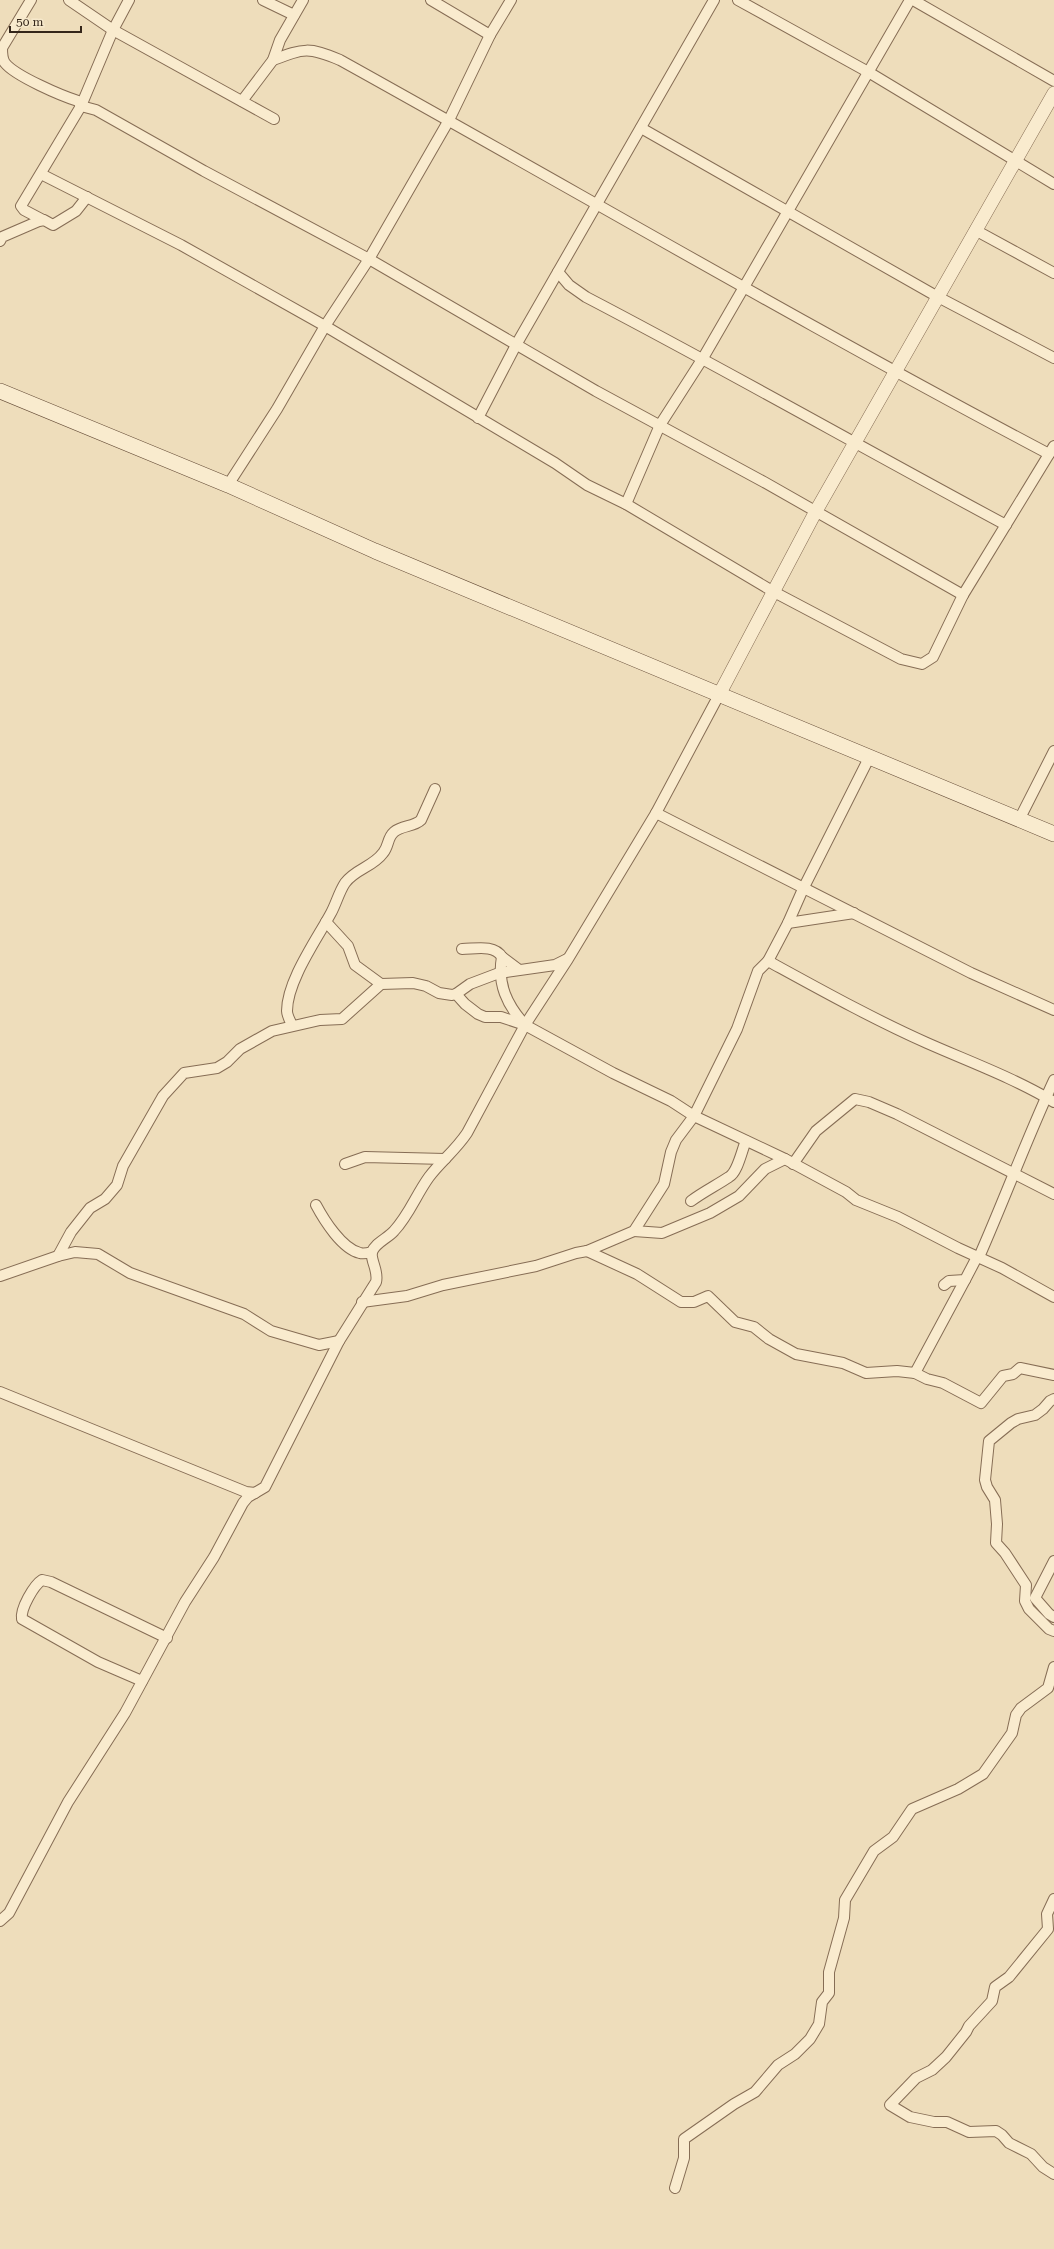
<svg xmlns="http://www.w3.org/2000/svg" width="1054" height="2249" font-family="'Roboto Serif',serif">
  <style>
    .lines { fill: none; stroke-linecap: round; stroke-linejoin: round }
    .minor-casing { stroke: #866d55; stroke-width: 12 }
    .tertiary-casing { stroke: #866d55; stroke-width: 14 }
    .secondary-casing { stroke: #674e39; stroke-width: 16 }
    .minor { stroke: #f9ebce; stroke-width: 10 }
    .tertiary { stroke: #f9ebce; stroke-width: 13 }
    .secondary { stroke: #f9ebce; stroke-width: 15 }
  </style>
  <rect width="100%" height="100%" fill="#edb"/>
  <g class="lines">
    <g class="minor-casing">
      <g id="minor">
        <path d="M31 0 2 48C2 54 2 59 5 63 15 76 62 96 78 101L81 106 96 110 204 171 369 259 596 391 764 482 963 595"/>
        <path d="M69 0 113 30 274 119"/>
        <path d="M263 0 294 15"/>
        <path d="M431 0 490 35"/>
        <path d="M738 0 870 73 1054 184"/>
        <path d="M913 0 1054 81"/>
        <path d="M273 60C305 48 308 47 340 60 576 191 810 328 1049 454"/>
        <path d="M242 101 273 60 280 40 303 0"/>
        <path d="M641 128 938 297 1054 358"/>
        <path d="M41 174 181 245 325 326 555 463 587 485 626 504 774 592 901 659 922 664 933 657 963 595 1054 446"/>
        <path d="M43 220 24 210 21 206 81 106 113 30 129 0"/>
        <path d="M975 230 1054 273"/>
        <path d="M0 241 2 237 39 221 44 220 53 225 76 211 87 197"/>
        <path d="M558 272 569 285 586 297C728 371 866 450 1006 525"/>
        <path d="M478 418 516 345 714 0"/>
        <path d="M228 485 277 409 325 326 369 259 449 120 490 35 511 0"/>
        <path d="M626 504 660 425 703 358 910 0"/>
        <path d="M656 813 971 973 1054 1010"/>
        <path d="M1019 820 1054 751"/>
        <path d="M326 922 348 946 355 965 381 984"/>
        <path d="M788 923 854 913"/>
        <path d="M462 949C475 949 494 944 502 957"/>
        <path d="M768 961C821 990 873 1019 927 1043 970 1062 1014 1078 1054 1102"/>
        <path d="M518 969 502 957C497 984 507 1005 525 1025"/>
        <path d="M456 994 465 1004 478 1014 485 1017H501L525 1025 613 1073 671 1101 694 1116 785 1159 846 1192 856 1200 898 1217 958 1248 1002 1268 1054 1297"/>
        <path d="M292 1025C290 1021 287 1015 287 1011 287 981 317 939 331 913 336 904 339 892 345 883 355 869 373 867 383 853 389 846 387 838 394 832 402 825 414 827 421 820L435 789"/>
        <path d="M345 1164 365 1157 445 1159"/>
        <path d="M793 1164 816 1131 855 1099 869 1102 897 1114 1054 1194"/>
        <path d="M691 1201C703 1192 717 1185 729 1177 738 1172 742 1149 746 1141"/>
        <path d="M316 1205C324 1220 342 1249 360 1253 363 1254 368 1253 372 1252"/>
        <path d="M634 1231 662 1233 710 1213 739 1196 765 1169 785 1159"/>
        <path d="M587 1251 637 1274 681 1302H694L708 1296 735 1322 754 1327 769 1339 796 1354 843 1363 866 1373 897 1371 915 1373 927 1379 943 1383 981 1403 1003 1376 1013 1374 1020 1368 1054 1375"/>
        <path d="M58 1256 71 1232 90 1208 105 1199 117 1185 123 1166 163 1096 184 1073 217 1068 227 1062 240 1049 272 1031 320 1020 342 1019 381 984 413 983 426 986 439 993 452 995 456 994 470 984 499 973 555 965 567 959"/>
        <path d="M979 1257C1005 1198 1027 1138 1054 1080"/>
        <path d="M0 1276 58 1256 75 1252 98 1254 130 1273 244 1314 271 1331 319 1345 339 1341"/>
        <path d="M944 1285 949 1281 965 1280 977 1257"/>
        <path d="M362 1302 407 1296 443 1285 536 1266 576 1253 587 1251 634 1231 664 1184 671 1152 676 1140 694 1116 737 1029 758 971 768 961 788 923 803 889 870 756"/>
        <path d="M915 1373 965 1280"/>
        <path d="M0 1392 246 1492 255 1493"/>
        <path d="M1054 1399 1050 1401 1043 1409 1035 1415 1018 1419 1011 1423 989 1441 985 1480 987 1487 995 1500 997 1524 996 1543 1005 1553 1026 1585 1025 1601 1029 1609 1049 1629 1054 1631"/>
        <path d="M1054 1561 1035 1598 1049 1614 1054 1617"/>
        <path d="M142 1681 98 1662 22 1619C20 1609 34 1585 42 1580L51 1582 167 1638"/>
        <path d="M1054 1899 1047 1914 1048 1929 1009 1977 995 1987 992 2001 969 2026 966 2032 946 2057 932 2070 916 2078 890 2105 910 2117 934 2122H947L969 2132 996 2131 1002 2135 1009 2143 1031 2154 1043 2167 1054 2174"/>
        <path d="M0 1921 9 1913 68 1802 125 1713 185 1602 214 1557 243 1503 248 1497 265 1487 339 1341 376 1282C379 1271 370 1260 372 1252 375 1243 388 1238 394 1231 409 1215 416 1195 429 1177 441 1161 455 1151 467 1133L525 1025 568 959 656 813 720 693"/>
        <path d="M675 2188 684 2158V2139L734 2104 755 2092 778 2065 795 2054 810 2039 819 2024 822 2002 829 1993V1972L844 1918 845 1900 874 1851 893 1837 912 1809 958 1789 983 1774 1012 1733 1016 1715 1021 1708 1048 1688 1054 1667"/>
      </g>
    </g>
    <g class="tertiary-casing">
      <path id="tertiary" d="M720 693 816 511 1054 93"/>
    </g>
    <g class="secondary-casing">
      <path id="secondary" d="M0 391 228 485 375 551 1054 834"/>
    </g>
    <use href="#minor" class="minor"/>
    <use href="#tertiary" class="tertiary"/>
    <use href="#secondary" class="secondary"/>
  </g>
  <path d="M10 26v6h71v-6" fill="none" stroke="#34261a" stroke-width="2"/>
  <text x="16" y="26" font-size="12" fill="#34261a" stroke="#f6e8cb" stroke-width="3" paint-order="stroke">50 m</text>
</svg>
